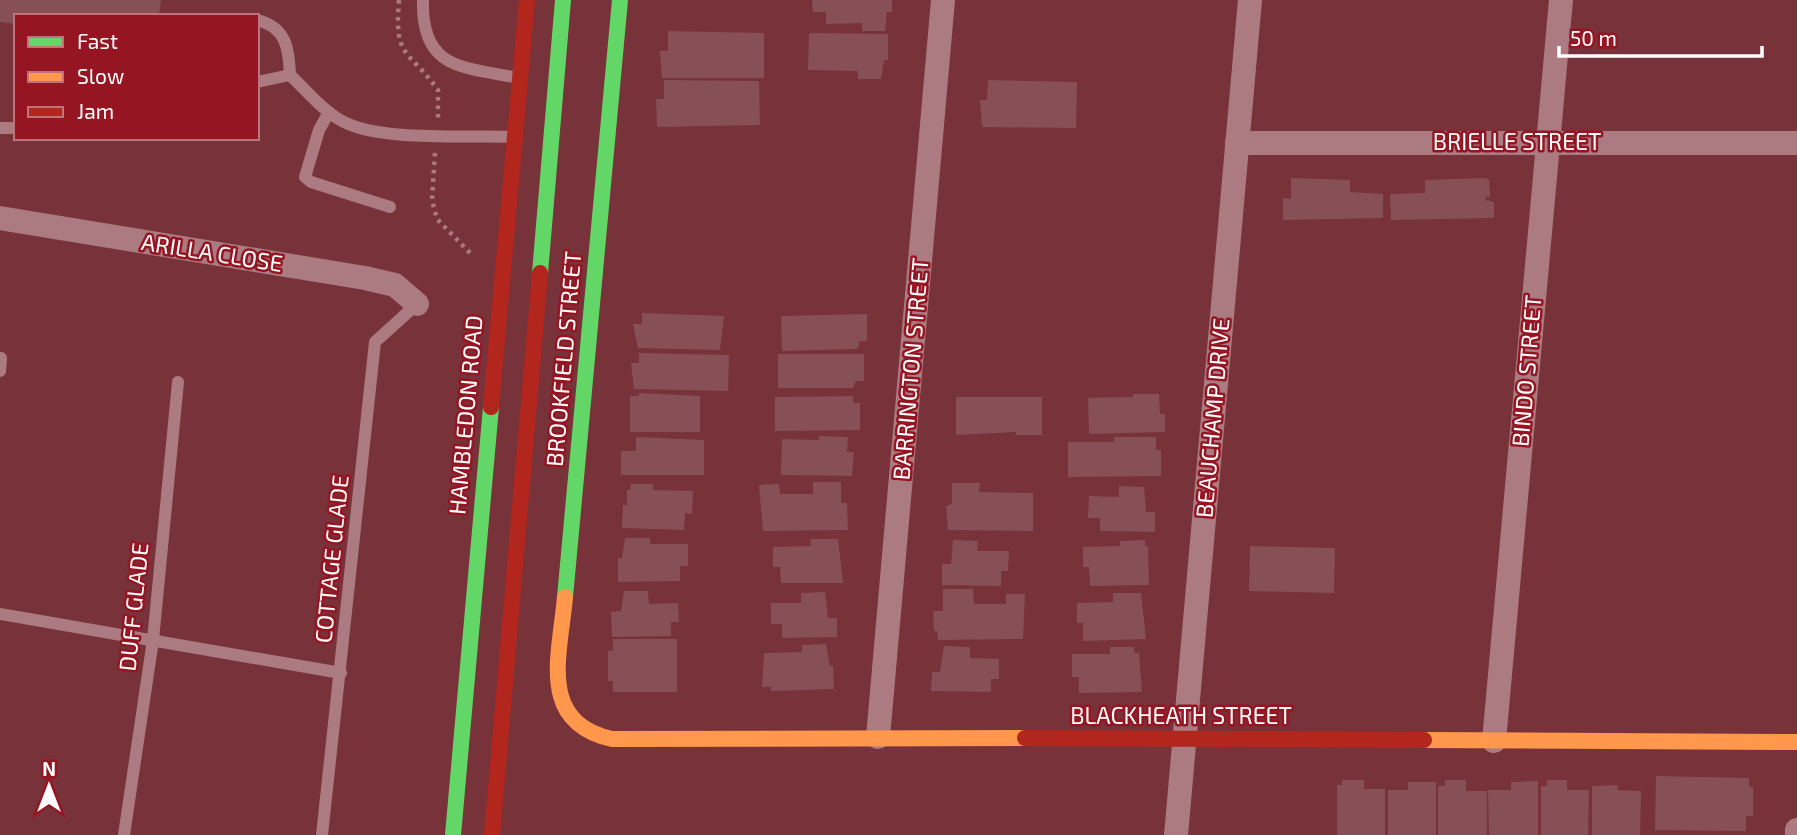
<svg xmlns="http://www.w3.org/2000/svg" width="1797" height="835" font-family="'Exo 2',sans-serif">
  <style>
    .building { fill: #874f56 }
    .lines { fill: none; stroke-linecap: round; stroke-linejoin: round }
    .path { stroke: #ab7b81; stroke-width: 4.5; stroke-dasharray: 3.5 5; stroke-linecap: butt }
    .lane { stroke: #ab7b81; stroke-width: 12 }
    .street { stroke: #ab7b81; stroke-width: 24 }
    .fast { stroke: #63d668; stroke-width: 16 }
    .slow { stroke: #ff974d; stroke-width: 16 }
    .jam { stroke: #b3261e; stroke-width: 16 }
    .labels { text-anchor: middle; stroke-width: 5; stroke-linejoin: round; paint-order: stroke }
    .street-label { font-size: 23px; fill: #fff; stroke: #951523 }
  </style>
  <rect width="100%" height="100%" fill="#78323a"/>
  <g class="building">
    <path d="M0 0H161L159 16H16V24L0 22Z"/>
    <path d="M812 0H892V12H887L885 31H862V23L826 24V12H813Z"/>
    <path d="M668 31 764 33V78H662L660 51H668Z"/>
    <path d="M809 33 888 34V60H884L881 79H858V71L808 70Z"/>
    <path d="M664 80 759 81 760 125 657 127 656 99H664Z"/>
    <path d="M988 80 1077 82 1076 128 982 127 980 100H987Z"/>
    <path d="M1291 178 1350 180V192L1383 194V218L1283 220V198L1291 199Z"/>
    <path d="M1486 178 1489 180 1490 197H1485L1486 200 1494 202V218L1391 220 1390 194 1425 193V180Z"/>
    <path d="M642 313 724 316 720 350 638 348 633 324H642Z"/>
    <path d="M867 314V341H859V347L855 349 782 351 781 316Z"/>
    <path d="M639 353 729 355 728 391 634 389 631 363H639Z"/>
    <path d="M778 354H864V381H856L853 388H778Z"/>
    <path d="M639 393 700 396V432H630V396H639Z"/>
    <path d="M1133 394H1159L1160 414H1165V432L1089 434 1088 398 1133 397Z"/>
    <path d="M853 396V403H860V430L775 431V397Z"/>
    <path d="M956 397H1042V435H1016V432L956 435Z"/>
    <path d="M819 436 848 437 847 452H854L852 476 781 475 782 439 819 440Z"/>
    <path d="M636 437 704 440V475H621V451H636Z"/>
    <path d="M1114 437H1156V450H1161V476L1068 477V442H1114Z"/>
    <path d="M813 482H841V503H847L848 530 763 531 759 485 779 484 780 494H813Z"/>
    <path d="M952 483H980L979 492 1033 493V531L948 530 946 506 952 504Z"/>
    <path d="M631 484H653V490L693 491 692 514 685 513 684 530 622 528 623 505H627V490H630Z"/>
    <path d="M1119 486 1144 487 1146 512H1155V532L1100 531V518H1088L1089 496 1119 497Z"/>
    <path d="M625 538H650V544H688V566H680V581L618 582V558H622Z"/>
    <path d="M810 539H838L843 583H781L780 567H773V547L811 546Z"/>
    <path d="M953 540 978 541 977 551H1009L1008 571H1001V586L942 585V564H951Z"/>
    <path d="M1145 540V546H1148L1149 585 1090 586 1089 567H1083V547L1120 546V541Z"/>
    <path d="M1250 546 1335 548 1334 593 1249 591Z"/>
    <path d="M943 589H973L974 604H1006V594H1025L1023 639 938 640 937 631H934L933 611H943Z"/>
    <path d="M624 591H648L649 604 678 603 679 622H671V636L612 637 611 612 621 611Z"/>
    <path d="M825 592 828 618H837V637L782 638V624H771V603H801V593Z"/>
    <path d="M1113 593H1141L1146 639 1083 641V623H1077V603L1113 602Z"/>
    <path d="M613 639H677V692H613V681H608V651H613Z"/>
    <path d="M826 644 830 666H833L834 689 771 691V687H762L764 653 802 652V645Z"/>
    <path d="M944 646 970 647V658L999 659V679H991V692L931 691 932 672H940Z"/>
    <path d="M1110 647H1134V653H1139L1142 692 1079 693V677H1072V654H1110Z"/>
    <path d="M1656 776 1749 778V787H1753V816H1746V831L1655 830Z"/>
    <path d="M1342 780H1364V789H1385V835H1337V785H1342Z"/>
    <path d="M1445 780H1466V791H1487V835H1438V786H1445Z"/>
    <path d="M1547 780H1567V790H1589L1588 835H1541V786H1547Z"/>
    <path d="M1538 781V835H1489L1488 790H1511V782Z"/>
    <path d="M1408 782H1436V835H1388V790H1408Z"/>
    <path d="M1618 785 1617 790 1641 791 1640 835H1592V786Z"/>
  </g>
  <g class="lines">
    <g class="path">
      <path d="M399 0C394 60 408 48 438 90V120"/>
      <path d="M435 153 432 200 437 219 472 255"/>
    </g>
    <g class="lane">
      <path d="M423 0C421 70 463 67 519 78"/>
      <path d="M257 20C286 27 289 48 290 75 306 90 322 110 342 121 380 142 467 135 513 137"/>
      <path d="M257 82 290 75"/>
      <path d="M329 112 319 130 305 177 311 182 390 207"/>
      <path d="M0 128H16"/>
      <path d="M0 371 1 358"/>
      <path d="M0 614 341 673"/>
      <path d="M124 835 153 640 178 382"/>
      <path d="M322 835 375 342 417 304"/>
    </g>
    <g class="street">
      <path d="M1237 143H1797"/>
      <path d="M0 218 365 278 395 285 417 304"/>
      <path d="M878 737 943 0"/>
      <path d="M1494 741 1561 0"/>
      <path d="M1176 835 1250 0"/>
      <path d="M1797 835V830"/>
    </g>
    <g class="fast">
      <path d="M540 273 563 0"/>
      <path d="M565 597 620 0"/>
      <path d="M453 835 491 407"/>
    </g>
    <g class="slow">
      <path d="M565 597C560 655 537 722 612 739L1025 738"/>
      <path d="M1424 740 1797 742"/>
    </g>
    <g class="jam">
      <path d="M491 407 527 0"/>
      <path d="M1025 738 1424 740"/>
      <path d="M492 835 540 273"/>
    </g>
  </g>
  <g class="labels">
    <g class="street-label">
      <text x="1517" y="150">BRIELLE STREET</text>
      <text transform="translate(212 253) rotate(9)" y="8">ARILLA CLOSE</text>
      <text transform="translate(564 359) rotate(-85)" y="8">BROOKFIELD STREET</text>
      <text transform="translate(911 369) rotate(-85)" y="8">BARRINGTON STREET</text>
      <text transform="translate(1527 371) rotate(-85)" y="8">BINDO STREET</text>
      <text transform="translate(466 415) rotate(-85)" y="8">HAMBLEDON ROAD</text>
      <text transform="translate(1213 418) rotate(-85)" y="8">BEAUCHAMP DRIVE</text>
      <text transform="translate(332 559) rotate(-84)" y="8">COTTAGE GLADE</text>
      <text transform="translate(134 607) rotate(-84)" y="8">DUFF GLADE</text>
      <text x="1181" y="724">BLACKHEATH STREET</text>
    </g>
  </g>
  <rect x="14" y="14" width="245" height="126" fill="#951523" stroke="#bf737b" stroke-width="2"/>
  <rect x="28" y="37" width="35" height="10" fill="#63d668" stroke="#bf737b" stroke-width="2"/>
  <text x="77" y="49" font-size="21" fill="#ffffff">Fast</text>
  <rect x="28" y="72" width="35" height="10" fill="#ff974d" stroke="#bf737b" stroke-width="2"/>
  <text x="77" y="84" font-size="21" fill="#ffffff">Slow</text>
  <rect x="28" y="107" width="35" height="10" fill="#b3261e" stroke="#bf737b" stroke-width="2"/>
  <text x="77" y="119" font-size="21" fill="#ffffff">Jam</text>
  <g transform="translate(49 786)" stroke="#951523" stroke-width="5" paint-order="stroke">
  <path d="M0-5L12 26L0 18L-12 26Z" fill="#ffffff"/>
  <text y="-10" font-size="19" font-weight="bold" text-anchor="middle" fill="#ffffff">N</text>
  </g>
  <path d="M1559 46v10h203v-10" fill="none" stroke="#ffffff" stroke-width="3.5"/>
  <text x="1570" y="46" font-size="21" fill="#ffffff" stroke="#951523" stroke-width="5" paint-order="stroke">50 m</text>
</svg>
